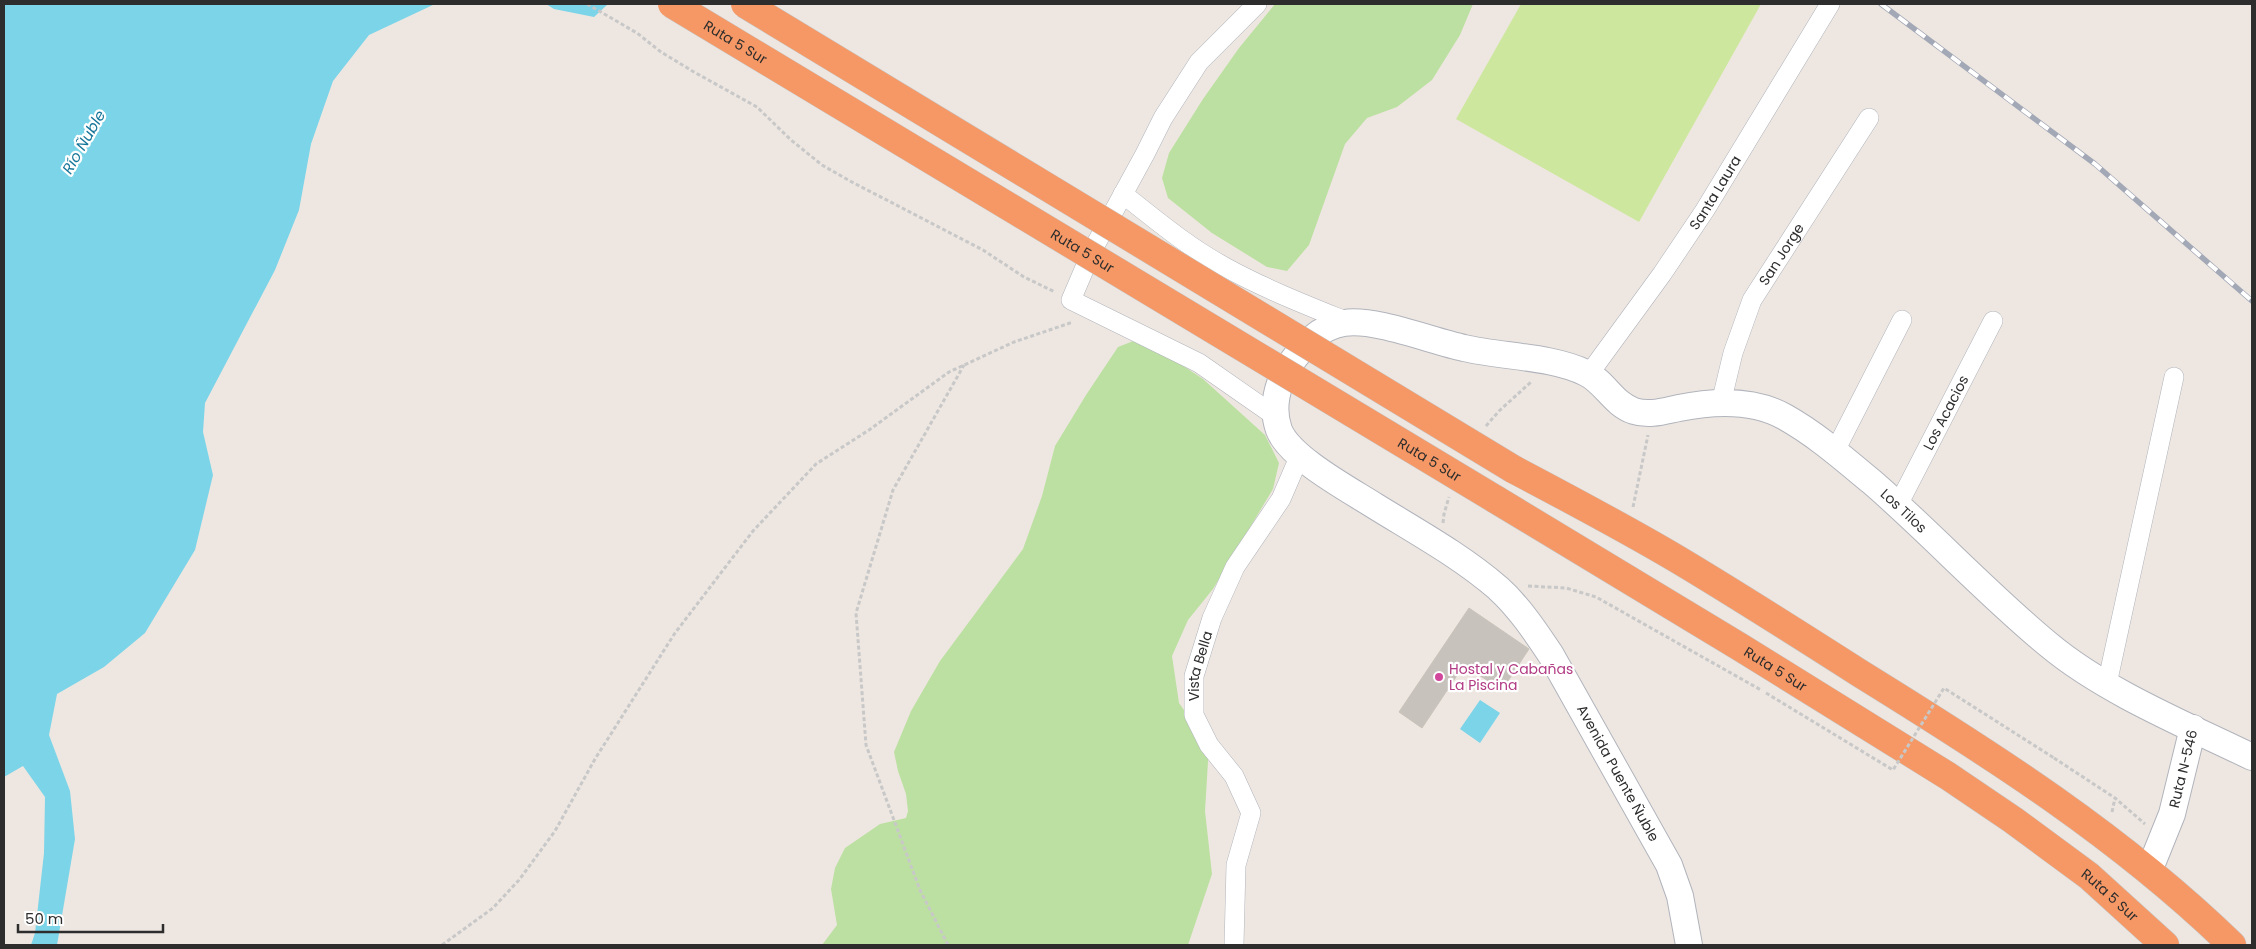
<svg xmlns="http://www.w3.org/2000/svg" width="2256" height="949" font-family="Poppins,sans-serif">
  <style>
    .green { fill: #bce0a1 }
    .pitch { fill: #cee79e }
    .water { fill: #7bd4e8 }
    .building { fill: #c7c2bc; stroke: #c9c3ba }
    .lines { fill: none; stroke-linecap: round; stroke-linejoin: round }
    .street-casing { stroke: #b1b4bc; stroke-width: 20 }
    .secondary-casing { stroke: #b1b4bc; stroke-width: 28 }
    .highway-casing { stroke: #c8c8c8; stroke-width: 29 }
    .path { stroke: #c8c8c8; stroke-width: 3; stroke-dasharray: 4 2.5; stroke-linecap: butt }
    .street { stroke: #fff; stroke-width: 19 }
    .secondary { stroke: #fff; stroke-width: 26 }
    .highway { stroke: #f59865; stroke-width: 28 }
    .rail-casing { stroke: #a3a8b6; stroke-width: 5.5 }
    .rail { stroke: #fff; stroke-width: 4; stroke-dasharray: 11; stroke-linecap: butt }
    .highway-bridge-casing { stroke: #c8c8c8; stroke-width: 29; stroke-linecap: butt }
    .path-bridge { stroke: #c8c8c8; stroke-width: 3; stroke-dasharray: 4 2.5; stroke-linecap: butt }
    .highway-bridge { stroke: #f59865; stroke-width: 28 }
    .hotel-dot { fill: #d1479c; stroke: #fff; stroke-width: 2 }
    .labels { text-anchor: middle; stroke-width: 4.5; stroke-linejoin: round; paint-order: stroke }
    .street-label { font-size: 14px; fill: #2d2d2d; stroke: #fff }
    .hotel-label { font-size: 14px; fill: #b23c85; stroke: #fff; text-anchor: start }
    .water-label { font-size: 15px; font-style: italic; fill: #167699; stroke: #fff }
  </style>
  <rect width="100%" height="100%" fill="#eee7e1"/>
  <g class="green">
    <path d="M1275 4H1473L1460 35 1432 80 1397 107 1367 118 1345 144 1309 245 1287 271 1267 267 1212 233 1168 198 1162 178 1169 153 1203 99 1239 48Z"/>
    <path d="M1141 338 1203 379 1265 435 1279 463 1273 489 1213 589 1188 620 1172 656 1179 703 1209 745 1205 811 1212 874 1188 945H822L837 925 831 889 835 868 845 848 880 824 906 818 908 811 906 794 898 771 894 752 911 711 940 661 1023 549 1042 496 1055 446 1086 395 1118 347Z"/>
  </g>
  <path class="pitch" d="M1521 4H1761L1639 222 1456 119Z"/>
  <g class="water">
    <path d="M4 4H435L369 35 333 81 311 144 299 210 275 270 205 403 203 432 213 475 195 550 145 633 104 667 57 694 49 735 70 791 75 839 57 945H31L35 933 44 853 45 797 23 766 4 777Z"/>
    <path d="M546 4H608L594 17 554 9Z"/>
    <path d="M1480 700 1500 713 1480 743 1460 729Z"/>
  </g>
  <path class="building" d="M1469 608 1529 649 1502 690 1464 665 1422 728 1399 712Z"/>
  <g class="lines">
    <g class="street-casing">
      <g id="street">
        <path d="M1257 4 1199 62 1163 118 1145 154 1092 251 1071 300 1199 363 1275 416"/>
        <path d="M1123 194C1156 220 1188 247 1225 267 1265 289 1306 305 1348 322"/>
        <path id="s1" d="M1589 374 1662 274 1705 210 1830 4"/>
        <path id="s2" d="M1721 403 1733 353 1752 300 1869 118"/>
        <path d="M1835 451 1902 320"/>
        <path id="s3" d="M1898 505 1993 321"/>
        <path d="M2107 684 2174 377"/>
        <path id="s4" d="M1234 945 1236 865 1251 813 1234 776 1209 745 1194 715V676L1212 618 1235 567 1281 499 1300 455"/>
      </g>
    </g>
    <g class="secondary-casing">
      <g id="secondary">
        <path id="s5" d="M2149 871 2172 814 2193 728"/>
        <path id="s6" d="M1689 945 1680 896 1669 865 1551 655C1535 631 1519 607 1498 588 1461 556 1417 532 1375 506 1350 490 1290 458 1279 430 1271 408 1277 383 1290 364 1304 345 1319 327 1344 323 1375 318 1431 341 1464 348 1502 357 1551 356 1586 373 1605 382 1613 404 1634 411 1649 416 1664 411 1679 408 1714 401 1753 399 1785 417 1817 435 1844 459 1872 482 1932 534 1987 594 2049 645 2104 691 2186 725 2252 757"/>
      </g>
    </g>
    <g class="highway-casing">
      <g id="highway">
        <path d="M1513 469C1568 498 1623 527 1677 559 1739 596 1800 635 1861 674 1992 755 2121 837 2232 945"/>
        <path id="s7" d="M1495 499 1740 647 1948 776 2013 820 2089 876 2165 945"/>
      </g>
    </g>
    <g class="path">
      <path d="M587 4 637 33 661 52 694 72 757 107 791 140 822 165 850 181 983 250 1024 277 1055 292"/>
      <path d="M1486 426 1499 411 1531 382"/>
      <path d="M1633 507 1648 435"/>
      <path d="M1443 523 1444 514 1449 497"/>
      <path d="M1528 586 1566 588 1596 597 1761 690"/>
      <path d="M2054 758 2115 798 2145 824"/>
      <path d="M2112 812 2115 798"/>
      <path d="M442 945 493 908 519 880 555 831 595 759 675 633 753 531 816 464 869 430 949 372 1014 342 1073 322"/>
      <path d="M948 945 920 890 866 745 856 613 893 490 964 365"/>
    </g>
    <use href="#street" class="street"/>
    <use href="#secondary" class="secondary"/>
    <use href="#highway" class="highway"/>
    <g class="rail-casing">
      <path id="rail" d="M1881 4 2095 164 2252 301"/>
    </g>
    <use href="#rail" class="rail"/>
    <g class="highway-bridge-casing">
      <g id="highway-bridge">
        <path id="s8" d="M672 4 1495 499"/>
        <path d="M745 4 1513 469"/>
      </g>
    </g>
    <path class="path-bridge" d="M1766 693 1893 770 1944 688 2054 758"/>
    <use href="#highway-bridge" class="highway-bridge"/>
  </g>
  <circle class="hotel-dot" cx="1439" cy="677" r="5"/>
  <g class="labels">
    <g class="street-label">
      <text dy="5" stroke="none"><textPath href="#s8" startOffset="74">Ruta 5 Sur</textPath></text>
      <text dy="5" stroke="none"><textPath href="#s1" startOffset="221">Santa Laura</textPath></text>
      <text dy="5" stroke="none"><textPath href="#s8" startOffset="479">Ruta 5 Sur</textPath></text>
      <text dy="5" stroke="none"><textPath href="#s2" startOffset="162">San Jorge</textPath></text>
      <text dy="5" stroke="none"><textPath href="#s3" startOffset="104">Los Acacios</textPath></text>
      <text dy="5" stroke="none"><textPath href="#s8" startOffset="884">Ruta 5 Sur</textPath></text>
      <text dy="5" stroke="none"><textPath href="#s6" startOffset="1436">Los Tilos</textPath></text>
      <text dy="5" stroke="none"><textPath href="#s4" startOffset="298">Vista Bella</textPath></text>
      <text dy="5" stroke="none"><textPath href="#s7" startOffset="328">Ruta 5 Sur</textPath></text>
      <text dy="5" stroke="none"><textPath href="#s5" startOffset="108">Ruta N-546</textPath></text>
      <text transform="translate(1618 773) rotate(61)" y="5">Avenida Puente Ñuble</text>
      <text dy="5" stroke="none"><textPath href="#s7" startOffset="732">Ruta 5 Sur</textPath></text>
    </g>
    <g class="hotel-label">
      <text x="1449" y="674">Hostal y Cabañas<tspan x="1449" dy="16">La Piscina</tspan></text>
    </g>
    <g class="water-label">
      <text transform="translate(84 142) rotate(-60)" y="5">Río Ñuble</text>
    </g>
  </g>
  <rect width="2256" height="949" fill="none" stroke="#2d2d2d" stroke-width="10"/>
  <path d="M18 924v8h145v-8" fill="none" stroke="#2d2d2d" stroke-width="2.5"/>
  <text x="25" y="924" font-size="15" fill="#2d2d2d" stroke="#ffffff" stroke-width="4" paint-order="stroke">50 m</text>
</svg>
